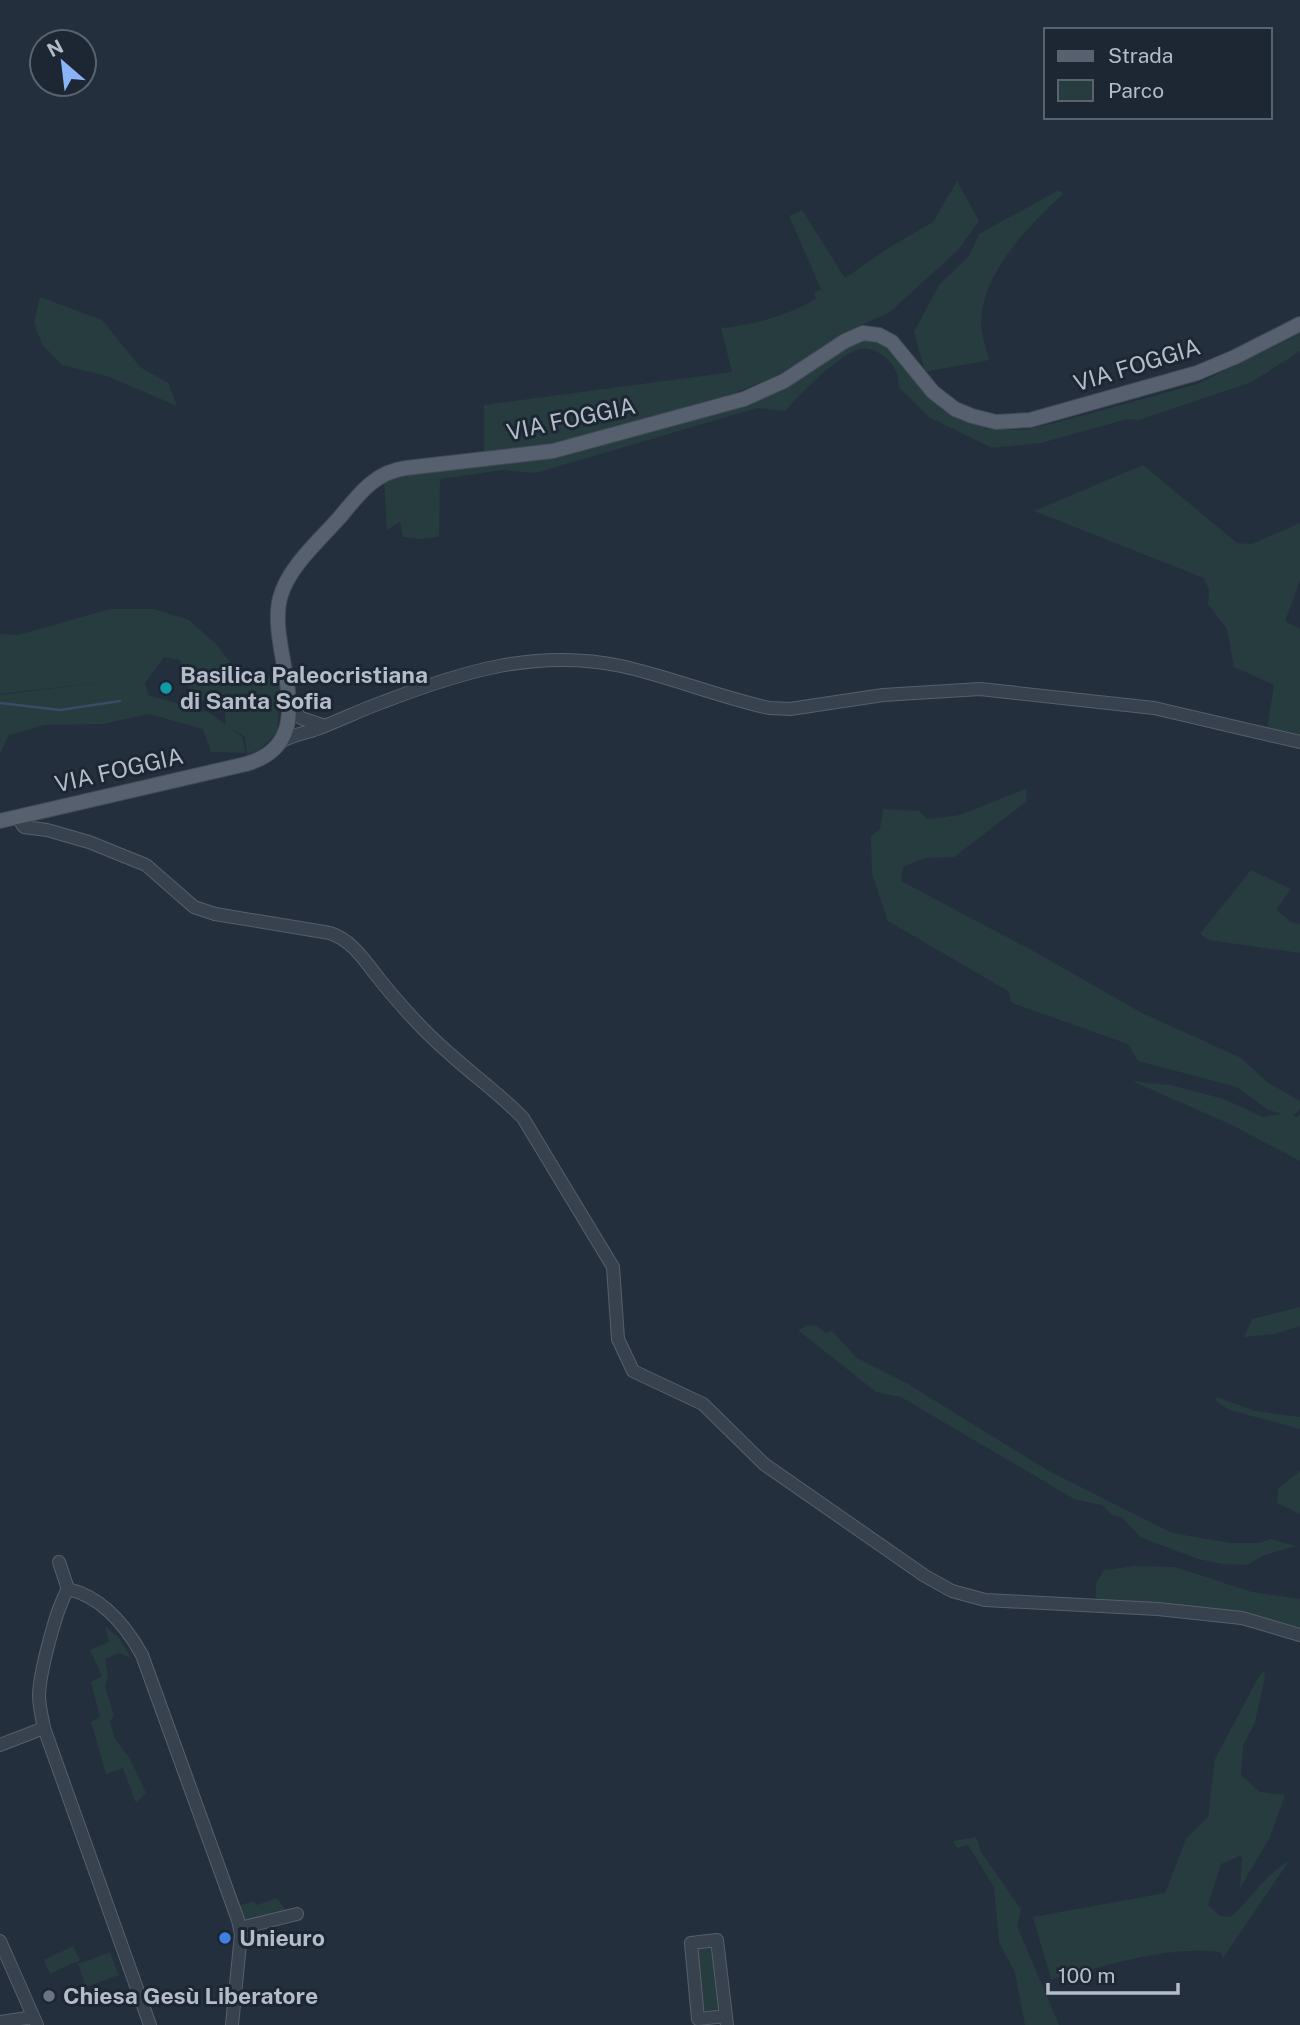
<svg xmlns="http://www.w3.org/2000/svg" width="1300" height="2025" font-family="'Public Sans',sans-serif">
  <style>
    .green { fill: #263c3f; fill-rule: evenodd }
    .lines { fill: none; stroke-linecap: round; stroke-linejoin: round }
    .stream { stroke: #394c67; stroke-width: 2.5 }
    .minor-casing { stroke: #565f6c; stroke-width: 14 }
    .major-casing { stroke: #414a57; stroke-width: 16 }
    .minor { stroke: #38414e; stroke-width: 12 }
    .major { stroke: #56606e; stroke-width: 14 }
    .culture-dot { fill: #0f9aa8; stroke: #1d2633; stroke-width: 2.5 }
    .shop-dot { fill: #3f7fe0; stroke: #1d2633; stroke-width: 2.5 }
    .worship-dot { fill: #6b7280; stroke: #1d2633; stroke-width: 2.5 }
    .labels { text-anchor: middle; stroke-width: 6; stroke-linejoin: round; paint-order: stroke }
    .street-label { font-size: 23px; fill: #b4bcc9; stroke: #1d2633 }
    .poi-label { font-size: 23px; font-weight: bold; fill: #b4bcc9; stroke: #1d2633; text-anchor: start }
  </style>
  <rect width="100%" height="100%" fill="#242f3e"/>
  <g class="green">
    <path d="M957 181 979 221 958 250 890 312 842 334 773 378 721 398 553 445 484 453V405L732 372 721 328C756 324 786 316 816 299L814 293 821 289 789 216 802 210 845 278 890 247 933 222Z"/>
    <path d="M1059 190 1063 194C1028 226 982 273 981 323 981 335 987 348 989 360L925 372 914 332 939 285 969 256 979 234Z"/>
    <path d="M40 297 102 320 140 367 168 383 177 406 107 376 62 365 42 344 34 323Z"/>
    <path d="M1300 334V351L1252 382 1139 420 1127 419 1041 443 992 448 929 417 899 387C898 373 896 367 886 358 878 351 866 346 856 350 833 360 802 393 785 411L757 408 536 473 504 470 440 479 439 537 421 539 403 537 400 522 387 530 384 481 414 472 561 456 712 414 765 398 853 345 867 340 883 344 943 410 989 429 1023 430 1055 423 1197 384Z"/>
    <path d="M1143 465 1237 543 1252 544 1300 523V581L1285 621 1300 629V736L1267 729 1274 685 1234 667 1227 629 1208 604 1209 590 1204 578 1034 511Z"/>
    <path d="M110 609H154L189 620 217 645 245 682 262 687 275 668 280 689 277 733 259 750 247 754 245 737 228 726 242 737 246 753 211 752 203 729 149 714 103 724 44 725 9 735 0 753V695L103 682 0 694V634L18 635ZM164 657 180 660 186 684 196 699 224 704 226 725 208 712 148 695 145 683Z"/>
    <path d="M1027 788 1026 802 954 857 925 858 903 867 901 881 1037 953 1140 1012 1241 1058 1267 1082 1300 1101V1109L1293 1116 1297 1117 1300 1114V1161L1232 1125 1132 1081 1170 1085 1224 1099 1263 1117 1282 1114 1268 1110 1237 1087 1138 1061 1128 1044 1012 1003 1008 991 888 921 872 874 871 836 880 829 883 809 919 811 927 819 960 815Z"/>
    <path d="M1251 870 1291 889 1276 910 1291 922 1300 924V953L1208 940 1200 934Z"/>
    <path d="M1300 1307V1326L1275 1334 1244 1337 1252 1319Z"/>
    <path d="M807 1325 817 1326 826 1333 832 1331 857 1358 908 1384 1047 1470 1172 1533 1230 1543H1259L1270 1539 1296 1546 1265 1555 1247 1565 1223 1564 1198 1559 1140 1537 1122 1517 1112 1515 1102 1505 1074 1499 901 1397 876 1392 798 1330Z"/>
    <path d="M1216 1397 1256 1411 1300 1417V1429L1230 1410 1217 1402Z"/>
    <path d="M1300 1471V1514L1277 1503 1278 1489Z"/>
    <path d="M1135 1566 1175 1567 1252 1592 1300 1599V1632L1213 1609 1096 1600V1583L1104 1570Z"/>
    <path d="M105 1626 120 1639 131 1658 119 1653 105 1659 108 1676 105 1688 114 1715 110 1722 115 1739 129 1757 146 1793 136 1803 123 1768 106 1774 91 1722 100 1717 91 1682 102 1676 90 1650 109 1642Z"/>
    <path d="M1264 1671 1265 1677 1255 1722 1243 1746 1241 1775 1260 1792 1285 1795 1270 1837 1240 1888 1242 1858 1240 1856 1221 1864 1208 1905 1220 1916 1231 1917C1249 1900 1269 1871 1289 1861L1223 1958 1220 1952C1164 1945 1105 1967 1051 1979L1033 1917 1165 1893 1186 1839 1208 1817 1215 1759 1259 1676Z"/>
    <path d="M976 1837 981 1852 1021 1909 1017 1926 1059 2025H1025L1015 1973 999 1942 994 1887 968 1845 957 1848 953 1841Z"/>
    <path d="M277 1898 286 1910 243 1921 238 1906 254 1901 257 1905Z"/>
    <path d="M712 1943 720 2009 701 2011 694 1945Z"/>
    <path d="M73 1946 80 1960 50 1974 44 1960Z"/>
    <path d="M110 1952 119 1975 86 1987 78 1964Z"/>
  </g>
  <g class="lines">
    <path class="stream" d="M0 703 60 710 120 701"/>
    <g class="minor-casing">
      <g id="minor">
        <path d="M289 705 301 718 322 725"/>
        <path d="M279 743C291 735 301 734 314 730 337 722 360 710 383 702 461 672 536 648 621 666 671 677 719 697 769 708L790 709 883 695 980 689 1154 708 1300 742"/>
        <path d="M17 817 24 827 47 830 89 842 146 865 194 907 215 914 330 933C351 940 363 958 376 975 399 1004 422 1030 450 1054 474 1076 500 1094 523 1118L613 1267 618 1339 633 1371 703 1404 764 1464 925 1576 952 1591 985 1600 1158 1609 1242 1618 1300 1635"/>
        <path d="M59 1562 68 1589"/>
        <path d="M68 1589C102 1597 126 1626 142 1655L238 1920 241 1934 232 2025"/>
        <path d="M68 1589C56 1609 40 1671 39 1695 39 1706 42 1717 44 1728L150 2025"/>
        <path d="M0 1745 44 1728"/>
        <path d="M240 1928 297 1914"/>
        <path d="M0 1941 37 2025"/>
        <path d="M726 2016 698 2019 691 1943 717 1940 727 2025"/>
        <path d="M0 2022 33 2017"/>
      </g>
    </g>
    <g class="major-casing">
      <path id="major" d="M0 821 246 764C327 741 266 652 280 598 288 567 320 540 340 517 359 494 375 472 406 468L553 451 744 399 784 381 845 341 863 333 879 335 892 342 933 392 955 409 972 416 996 422 1030 420 1197 373 1235 357 1300 324"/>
    </g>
    <use href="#minor" class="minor"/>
    <use href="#major" class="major"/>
  </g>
  <circle class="culture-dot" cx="166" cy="688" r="7"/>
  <circle class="shop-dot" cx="225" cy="1938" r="7"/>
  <circle class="worship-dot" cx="49" cy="1996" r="7"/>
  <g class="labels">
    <g class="street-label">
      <text transform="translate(1137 365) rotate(-17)" y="8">VIA FOGGIA</text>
      <text transform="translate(571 419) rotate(-12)" y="8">VIA FOGGIA</text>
      <text transform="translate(119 770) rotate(-13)" y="8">VIA FOGGIA</text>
    </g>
    <g class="poi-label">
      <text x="180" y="683">Basilica Paleocristiana<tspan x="180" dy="26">di Santa Sofia</tspan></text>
      <text x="239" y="1946">Unieuro</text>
      <text x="63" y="2004">Chiesa Gesù Liberatore</text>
    </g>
  </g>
  <rect x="1044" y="28" width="228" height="91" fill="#1d2633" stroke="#59626f" stroke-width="2"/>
  <rect x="1058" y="51" width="35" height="10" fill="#56606e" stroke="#59626f" stroke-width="2"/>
  <text x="1108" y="63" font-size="21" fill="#b4bcc9">Strada</text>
  <rect x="1058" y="80" width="35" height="21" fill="#263c3f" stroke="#59626f" stroke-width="2"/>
  <text x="1108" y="98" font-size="21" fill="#b4bcc9">Parco</text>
  <g transform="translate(63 63) rotate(332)"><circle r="33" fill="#1d2633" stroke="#59626f" stroke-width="2"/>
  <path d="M0-5L12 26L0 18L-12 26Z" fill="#8ab4f8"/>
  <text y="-10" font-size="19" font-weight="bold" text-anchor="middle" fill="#b4bcc9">N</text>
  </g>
  <path d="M1048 1983v10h130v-10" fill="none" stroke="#b4bcc9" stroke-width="3.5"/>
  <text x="1058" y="1983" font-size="21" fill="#b4bcc9" stroke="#1d2633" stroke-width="5" paint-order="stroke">100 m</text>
</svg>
